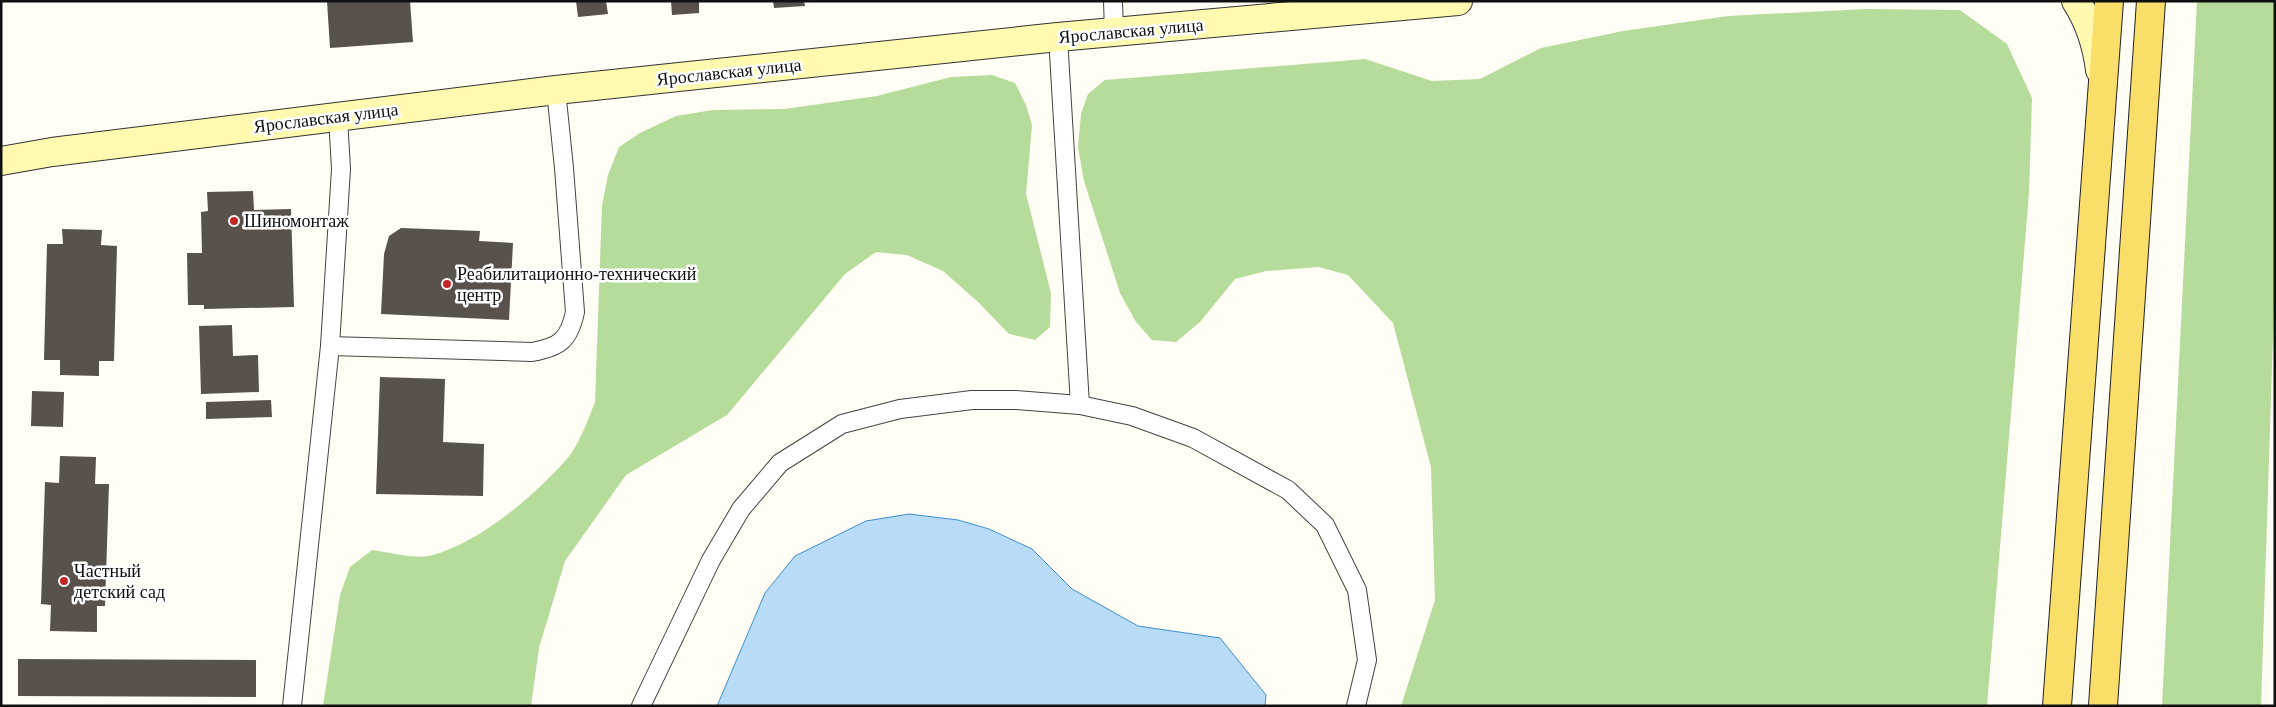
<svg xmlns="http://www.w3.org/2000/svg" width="2276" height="707" font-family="Georgia,serif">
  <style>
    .forest { fill: #b5dc9b }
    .water { fill: #b8dcf7; stroke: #3d8ecf }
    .building { fill: #59524c }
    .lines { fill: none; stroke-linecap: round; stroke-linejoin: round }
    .service-casing { stroke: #434343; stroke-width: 20 }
    .secondary-casing { stroke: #323232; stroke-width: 30 }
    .primary-casing { stroke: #212121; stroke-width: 30 }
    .service { stroke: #fff; stroke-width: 18 }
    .secondary { stroke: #fffaaf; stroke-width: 28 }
    .primary { stroke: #f9de69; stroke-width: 28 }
    .poi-dot { fill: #c32625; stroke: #fff; stroke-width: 2 }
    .labels { text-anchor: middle; stroke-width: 5; stroke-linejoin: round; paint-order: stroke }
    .street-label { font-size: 18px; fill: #101010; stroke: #fff }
    .poi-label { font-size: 18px; fill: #101010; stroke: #fff; text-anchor: start }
  </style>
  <rect width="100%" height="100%" fill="#fffdf4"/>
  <g class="forest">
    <path d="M2197 1H2275V273L2261 706H2162Z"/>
    <path d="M1866 9 1960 10 2007 44 2032 98 2029 193 1987 706H1401L1435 600 1431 467 1393 323 1348 275 1319 267 1266 271 1235 279 1200 322 1176 342 1152 340 1136 322 1120 293 1084 181 1078 147 1081 114 1088 94 1105 80 1365 59 1432 81 1480 79 1541 48 1623 31 1728 16Z"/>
    <path d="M992 75 1015 83 1026 105 1032 125 1026 194 1051 293 1050 327 1035 340 1009 334 978 302 943 271 907 255 876 252 845 274 727 415 626 475 565 561 539 648 531 706H323L340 595 350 567 372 550C387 552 415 559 429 556 478 544 533 497 566 460 579 445 588 420 595 402L602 206 608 175 619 147 640 133 676 116 713 110 784 109 877 96 951 77Z"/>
  </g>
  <path class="water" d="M909 514 958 520 989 529 1032 549 1072 589 1138 626 1220 638 1266 695 1265 706H717L765 593 795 556 866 521Z"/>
  <g class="building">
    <path d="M327 1H410L413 42 330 48Z"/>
    <path d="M576 1H606L608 14 578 17Z"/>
    <path d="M671 1H699V13L672 15Z"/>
    <path d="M773 1H804L805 6 774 8Z"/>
    <path d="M253 191 254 210 291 209 294 307 204 309V305H188L187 253H202L201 212 208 211 207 192Z"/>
    <path d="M401 228 480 231 479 241 513 243 509 320 381 314 384 254 389 236Z"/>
    <path d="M62 229 102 230 101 245 117 246 114 361H99V376L60 375V360H44L47 244H63Z"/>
    <path d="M232 325 233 356 258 355 259 392 201 394 199 326Z"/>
    <path d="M380 377 445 379 443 442 484 444 483 496 376 494Z"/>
    <path d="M32 391 64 392 63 427 31 426Z"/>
    <path d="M271 400 272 417 206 419V402Z"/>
    <path d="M60 456 96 457 95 484H109L105 606H97V632L50 631 51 605 41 604 45 482 59 483Z"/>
    <path d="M18 659 256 660V697L18 696Z"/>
  </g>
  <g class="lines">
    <g class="service-casing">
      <g id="service">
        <path d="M1113 1 1114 32"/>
        <path d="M1058 37 1080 405"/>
        <path d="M330 346 532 352C560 347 569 340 575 312L564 168 556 90"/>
        <path d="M292 706 330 346 341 169 338 117"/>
        <path d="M641 706 711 560 741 509 780 463 842 424 900 409 972 400H1015L1080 405 1132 416 1193 438 1288 490 1325 525 1357 590 1367 660 1356 706"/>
      </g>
    </g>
    <g class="secondary-casing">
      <g id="secondary">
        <path d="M2076 1C2090 23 2097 45 2100 70"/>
        <path d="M1 161 52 152 556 90 1058 37 1458 1"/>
      </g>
    </g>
    <g class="primary-casing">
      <g id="primary">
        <path d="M2057 706 2109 1"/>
        <path d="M2103 706 2151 1"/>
      </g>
    </g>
    <use href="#service" class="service"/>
    <use href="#secondary" class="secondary"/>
    <use href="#primary" class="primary"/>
  </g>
  <g class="poi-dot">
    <circle cx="234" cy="221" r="5"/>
    <circle cx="447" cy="284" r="5"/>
    <circle cx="64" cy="581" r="5"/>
  </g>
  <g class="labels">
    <g class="street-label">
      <text transform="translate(1131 31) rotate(-5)" y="6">Ярославская улица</text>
      <text transform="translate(729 72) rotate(-6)" y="6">Ярославская улица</text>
      <text transform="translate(326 118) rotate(-7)" y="6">Ярославская улица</text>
    </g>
    <g class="poi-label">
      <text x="244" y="227">Шиномонтаж</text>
      <text x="457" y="280">Реабилитационно-технический<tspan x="457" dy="21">центр</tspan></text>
      <text x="74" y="577">Частный<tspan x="74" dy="21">детский сад</tspan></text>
    </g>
  </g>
  <rect width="2276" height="707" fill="none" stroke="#101010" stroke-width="5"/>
</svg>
